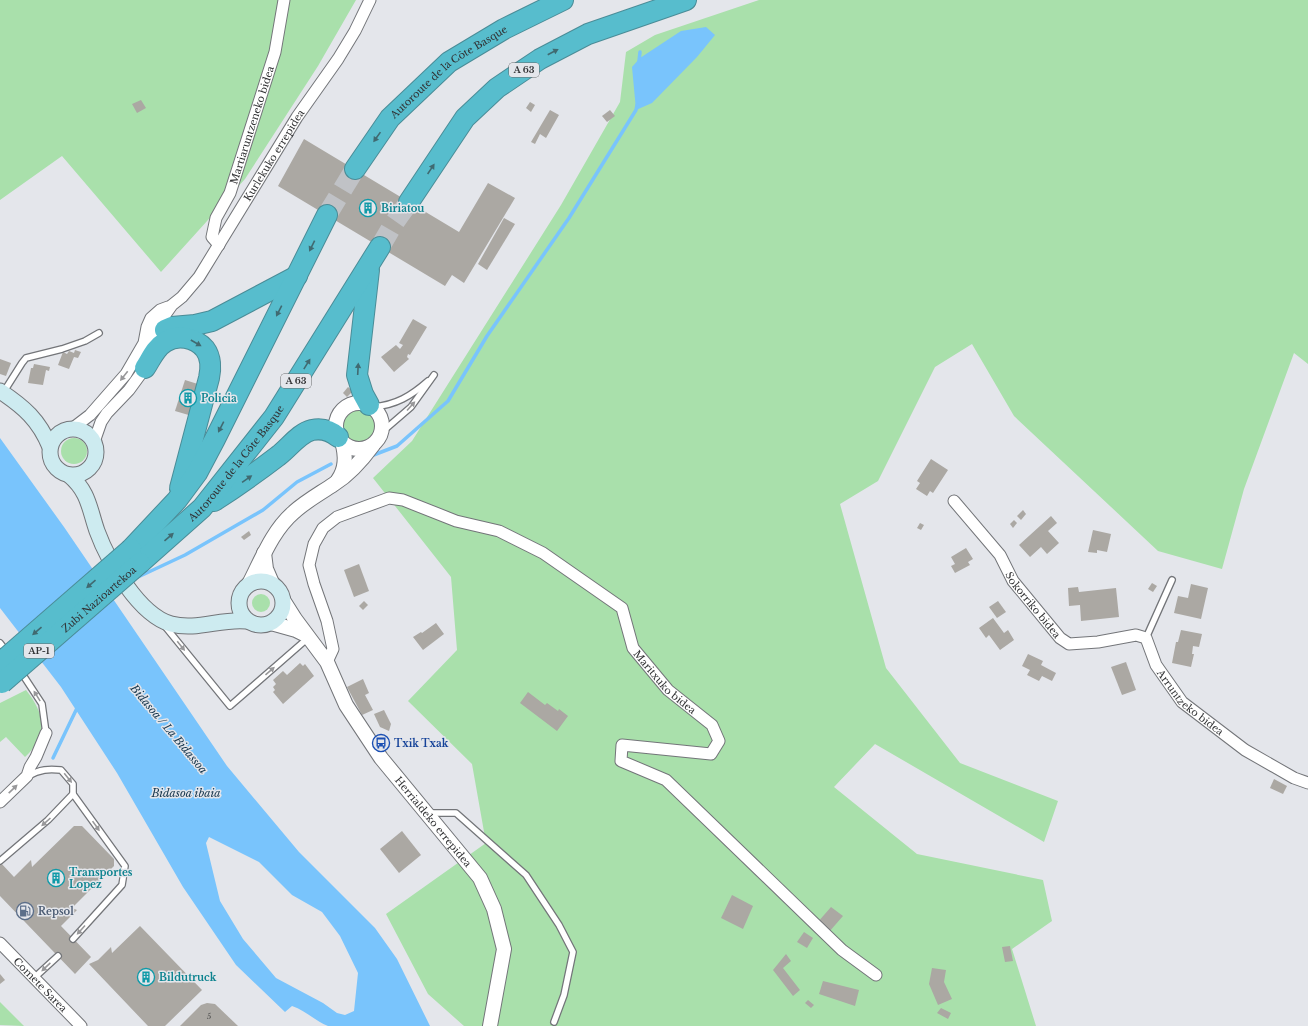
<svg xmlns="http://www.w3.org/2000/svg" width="1308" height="1026" font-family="'Libre Baskerville',serif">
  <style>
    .green { fill: #a9e0ab }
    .water { fill: #79c4fc; fill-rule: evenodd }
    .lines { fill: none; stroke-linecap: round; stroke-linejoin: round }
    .stream { stroke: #79c4fc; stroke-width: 3.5 }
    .building { fill: #aba8a3 }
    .motorway-tunnel { stroke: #c0c2c6; stroke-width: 20; stroke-dasharray: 20 10; stroke-linecap: butt }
    .service-casing { stroke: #737579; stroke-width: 8 }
    .minor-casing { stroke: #737579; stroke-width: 13 }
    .tertiary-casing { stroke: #737579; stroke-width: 16 }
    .secondary-casing { stroke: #737579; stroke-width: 17 }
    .motorway-casing { stroke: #4a8c97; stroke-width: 22 }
    .service { stroke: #fff; stroke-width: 5.5 }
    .minor { stroke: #fff; stroke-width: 11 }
    .tertiary { stroke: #fff; stroke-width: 14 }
    .secondary { stroke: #cdebf0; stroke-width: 15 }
    .motorway { stroke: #57bdcd; stroke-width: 20 }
    .motorway-bridge-casing { stroke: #4a8c97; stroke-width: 22; stroke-linecap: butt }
    .motorway-bridge { stroke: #57bdcd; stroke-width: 20 }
    .oneway { fill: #406a71 }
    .oneway2 { fill: #98989a }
    .labels { text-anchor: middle; stroke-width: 3; stroke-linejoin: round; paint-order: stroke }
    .number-label { font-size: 8px; fill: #505050 }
    .shield { fill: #e4e6eb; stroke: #67686b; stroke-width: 1 }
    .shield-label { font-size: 9px; font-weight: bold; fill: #313234 }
    .street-label { font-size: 10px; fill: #313234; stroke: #e4e6eb }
    .culture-label { font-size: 10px; font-weight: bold; fill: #0d838f; stroke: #e4e6eb; text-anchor: start }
    .transit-label { font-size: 10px; font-weight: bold; fill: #164399; stroke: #e4e6eb; text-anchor: start }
    .service-label { font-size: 10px; font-weight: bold; fill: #4e5e75; stroke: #e4e6eb; text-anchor: start }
    .water-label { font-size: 11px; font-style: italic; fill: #17374e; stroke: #e4e6eb }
  </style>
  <rect width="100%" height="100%" fill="#e4e6eb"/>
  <g class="green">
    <path d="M0 0H356L318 66 245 179 161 272 62 156 0 200Z"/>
    <path d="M759 0H1308V364L1294 353 1244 489 1222 569 1158 551 1014 416 972 344 935 367 878 481 840 504 886 668 960 763 1058 801 1044 842 875 744 834 787 917 854 1043 880 1052 921 1012 949 1036 1026H464L428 994 386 914 486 843 472 764 408 701 457 650 451 577 373 478 412 441 561 205 620 102 626 52 655 35Z"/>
    <circle cx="360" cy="427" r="17"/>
    <circle cx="74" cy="451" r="13"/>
    <circle cx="261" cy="603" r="9"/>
    <path d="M26 690C45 714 49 735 25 757L6 737 0 742V703Z"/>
    <path d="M0 1002 24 1026 0 1025Z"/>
  </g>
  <g class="water">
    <path d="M706 27 715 35 697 57 652 103 636 110 632 67 640 58 681 31Z"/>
    <path d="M0 438 64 527 227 766 299 852 375 928 397 959 430 1026H328C315 1021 305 1010 292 1006L285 1012 236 965 183 887 117 773 61 687 0 608ZM209 837 259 862 292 895 322 912 340 936 358 973 354 1011 345 1015 337 1013 323 1003 276 978 243 939 220 901 206 843Z"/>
  </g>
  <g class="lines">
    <g class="stream">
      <path d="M639 61 640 52"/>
      <path d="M371 456 397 446 448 401 487 336 569 218 636 110 637 105"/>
      <path d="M138 577 185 555 263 510 297 482 331 464"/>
      <path d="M53 758 78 706"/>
    </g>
  </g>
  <g class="building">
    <path d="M141 100 146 108 137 113 132 104Z"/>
    <path d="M530 102 535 105 531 112 526 108Z"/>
    <path d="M550 110 559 115 546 138 540 134 535 144 531 142Z"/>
    <path d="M610 110 615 116 607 122 602 116Z"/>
    <path d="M304 139 459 232 488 183 515 198 464 283 452 275 445 286 278 186Z"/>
    <path d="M504 218 515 224 487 270 478 264Z"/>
    <path d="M413 319 427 327 410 355 408 354 407 357 409 359 394 372 381 357 396 345 400 349 403 345 399 343Z"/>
    <path d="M75 350 81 352 78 358 74 357 69 369 58 365 63 352 67 354 69 351 74 353Z"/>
    <path d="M0 359 11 363 6 376 0 374Z"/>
    <path d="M34 364 50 367 49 371 46 370 43 385 28 383 31 368H33Z"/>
    <path d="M185 380 201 385 192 416 175 411Z"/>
    <path d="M348 387 353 391 347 397 343 393Z"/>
    <path d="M931 459 948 470 933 493 930 491 927 496 916 489 920 483 917 481Z"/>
    <path d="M1023 510 1026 514 1021 520 1017 516Z"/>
    <path d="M1051 516 1057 523 1048 531 1059 543 1047 554 1041 547 1030 557 1019 545Z"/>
    <path d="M1014 520 1017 523 1013 528 1010 524Z"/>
    <path d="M920 523 924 525 921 530 917 528Z"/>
    <path d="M1093 530 1111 534 1107 552 1097 550V553L1088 552Z"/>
    <path d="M249 531 251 535 244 540 241 537Z"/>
    <path d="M966 548 973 559 968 562 970 565 955 573 951 566 955 564 951 557Z"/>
    <path d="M359 564 369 591 354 597 344 570Z"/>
    <path d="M1152 583 1157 586 1153 592 1148 589Z"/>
    <path d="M1191 584 1208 588 1201 619 1174 613 1178 596 1188 598Z"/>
    <path d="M1078 587 1079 592 1116 588 1119 617 1081 621 1080 605 1069 606 1068 588Z"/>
    <path d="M364 601 368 605 363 610 359 606Z"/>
    <path d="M998 601 1006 612 997 618 989 607Z"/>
    <path d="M993 618 1004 633 1008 630 1014 640 1000 650 989 635 986 638 979 628Z"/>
    <path d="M436 623 444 634 423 650 413 637 421 632 422 633Z"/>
    <path d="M1181 630 1202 634 1199 647 1193 646 1192 654H1194L1191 667 1172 663 1176 642H1178Z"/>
    <path d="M1028 654 1043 661 1041 665 1056 673 1052 681 1042 676 1039 681 1027 675 1030 670 1022 666Z"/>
    <path d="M1126 662 1136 690 1122 695 1111 667Z"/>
    <path d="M300 663 303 666 305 664 314 676 283 704 273 692 275 690 273 687 276 684 273 680 283 671 287 675Z"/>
    <path d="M363 679 369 693 365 695 373 710 362 715 347 687Z"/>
    <path d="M528 692 545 705 547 703 558 711 559 709 568 716 557 731 520 703Z"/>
    <path d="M384 710 391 724 389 731 380 727 374 714Z"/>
    <path d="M1274 779 1287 786 1283 794 1270 788Z"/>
    <path d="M74 826H82L114 859V866L72 908 77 910 61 926 91 957 75 974 0 896V862L14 877 31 860 32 867Z"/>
    <path d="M402 831 421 855 399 873 380 849Z"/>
    <path d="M732 895 753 906 743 929 721 918Z"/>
    <path d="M831 907 843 916 829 932 817 923Z"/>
    <path d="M140 926 202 990 165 1026H148L89 964 98 960 111 947 112 953Z"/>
    <path d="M804 932 813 938 807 948 797 942Z"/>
    <path d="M1010 946 1013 961 1005 962 1002 947Z"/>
    <path d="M786 954 791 961 783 968 800 990 793 996 773 970Z"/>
    <path d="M932 968 946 970 944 982 952 999 938 1005 929 984Z"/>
    <path d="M0 974 5 980 0 984Z"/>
    <path d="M823 981 859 990 855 1006 819 994Z"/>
    <path d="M808 1000 814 1005 811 1008 805 1003Z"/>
    <path d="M207 1003 215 1004 238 1026H180L201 1005Z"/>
    <path d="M941 1008 951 1013 948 1019 937 1013Z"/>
  </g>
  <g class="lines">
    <g class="motorway-tunnel">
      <path d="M327 215 355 169"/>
      <path d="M380 247 394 223 409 202"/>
    </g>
    <g class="service-casing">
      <g id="service">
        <path d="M3 393 22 363 26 358 62 349 85 341 99 333"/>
        <path d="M373 407C396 405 411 396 428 381"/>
        <path d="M382 432 411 407 434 375"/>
        <path d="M164 625 230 706 308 638"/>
        <path d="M1146 638 1172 580"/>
        <path d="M0 643 7 652"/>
        <path d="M21 672 42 704 46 733"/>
        <path d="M28 776C40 769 49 769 61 770L73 784V794L125 866 122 885 73 939"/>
        <path d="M428 813H456L526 875 559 925 573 952 564 995 554 1022"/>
        <path d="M0 861 48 820 73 794"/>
        <path d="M34 978 58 956"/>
      </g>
    </g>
    <g class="minor-casing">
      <g id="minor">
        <path id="s1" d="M219 245 212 237 216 218 230 193 275 52 284 0"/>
        <path d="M73 428 90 415 126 374 144 343 147 327 151 318 160 310 168 307"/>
        <path id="s2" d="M94 442 101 422 107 413 129 390 145 368 148 347 157 326 172 305 182 297 199 277 297 117 338 59 355 31 370 0"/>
        <path id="s3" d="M954 501 1000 555 1013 581 1060 638 1069 644 1098 642 1136 635 1146 638 1156 665 1182 702 1245 750 1294 778 1308 783"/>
        <path id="s4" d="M327 662 333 649 327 621 314 584 309 565 314 544 323 528 337 517 389 498 403 500 456 521 499 531 543 553 622 608 633 648 668 690 712 725 719 741 711 754 622 745 621 761 666 780 842 950 876 975"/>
        <path d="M0 802 27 776 30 767 36 757 46 733"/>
        <path id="s5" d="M0 943 81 1026"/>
      </g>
    </g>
    <g class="tertiary-casing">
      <g id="tertiary">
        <circle cx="359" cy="426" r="23"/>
        <path d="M338 480C346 469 346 455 342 442"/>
        <path d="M264 553 266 569 272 583"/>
        <path d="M249 584C262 559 272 531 294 512 306 501 321 493 334 484 350 474 362 460 373 445"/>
        <path id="s6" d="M283 600 295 619 327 662 346 705 381 758 480 878 494 909 504 949 490 1026"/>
        <path d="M271 623 296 630 306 635"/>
      </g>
    </g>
    <g class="secondary-casing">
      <g id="secondary">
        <path d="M0 391C24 407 39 420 50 447"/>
        <circle cx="73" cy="452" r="23"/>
        <path d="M69 475C89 492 89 508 97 531 108 561 139 615 171 624 197 631 221 618 247 621"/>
        <circle cx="261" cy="603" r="22"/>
      </g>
    </g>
    <g class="motorway-casing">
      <g id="motorway">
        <path id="s7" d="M355 169 390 118 449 62 504 29 563 0"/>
        <path d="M409 202 465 118 497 88 540 59 588 34 686 0"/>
        <path d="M369 270 357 375 363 394 369 405"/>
        <path d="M165 330 172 327 195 325 212 321 297 276"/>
        <path d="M145 368C151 359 155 348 165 342 177 334 195 337 205 349 211 357 211 369 209 378L180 488"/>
        <path d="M214 501C236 487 257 472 278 456 289 448 299 433 312 430 322 428 331 431 338 437"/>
        <path d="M131 549 177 500 197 473 215 439 327 215"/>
        <path id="s8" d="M140 563 202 508 274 417 380 247"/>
      </g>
    </g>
    <use href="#service" class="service"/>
    <use href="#minor" class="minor"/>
    <use href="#tertiary" class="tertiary"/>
    <use href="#secondary" class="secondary"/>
    <use href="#motorway" class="motorway"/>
    <g class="motorway-bridge-casing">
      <g id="motorway-bridge">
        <path d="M0 663 131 549"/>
        <path id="s9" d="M2 683 140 563"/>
      </g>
    </g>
    <use href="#motorway-bridge" class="motorway-bridge"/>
  </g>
  <defs><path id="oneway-solid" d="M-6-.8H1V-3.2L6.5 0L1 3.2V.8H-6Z"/></defs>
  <g class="oneway">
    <use href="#oneway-solid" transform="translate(553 52) rotate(-28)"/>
    <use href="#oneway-solid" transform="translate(377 137) rotate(125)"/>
    <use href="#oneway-solid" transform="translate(431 169) rotate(-56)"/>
    <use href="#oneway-solid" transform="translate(312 246) rotate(116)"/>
    <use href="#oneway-solid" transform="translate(279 311) rotate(117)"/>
    <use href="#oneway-solid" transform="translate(196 343) rotate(30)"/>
    <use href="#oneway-solid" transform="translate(307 364) rotate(-58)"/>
    <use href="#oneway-solid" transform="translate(358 369) rotate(-87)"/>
    <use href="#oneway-solid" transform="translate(221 427) rotate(117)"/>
    <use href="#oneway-solid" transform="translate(247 479) rotate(-35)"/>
    <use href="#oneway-solid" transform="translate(169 537) rotate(-41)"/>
    <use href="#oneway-solid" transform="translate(91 584) rotate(139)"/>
    <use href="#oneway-solid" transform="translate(37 631) rotate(139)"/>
  </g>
  <g class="oneway2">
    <use href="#oneway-solid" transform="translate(124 376) rotate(128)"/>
    <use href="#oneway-solid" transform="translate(411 406) rotate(-48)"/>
    <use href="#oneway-solid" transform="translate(181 646) rotate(51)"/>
    <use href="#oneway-solid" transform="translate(270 671) rotate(-41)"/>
    <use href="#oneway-solid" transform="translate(37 696) rotate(-122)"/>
    <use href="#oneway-solid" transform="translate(68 778) rotate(51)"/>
    <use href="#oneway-solid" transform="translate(13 789) rotate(-44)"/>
    <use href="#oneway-solid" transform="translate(46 822) rotate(138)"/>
    <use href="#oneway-solid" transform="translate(96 826) rotate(55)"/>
    <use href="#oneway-solid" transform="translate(81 930) rotate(132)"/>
    <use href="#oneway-solid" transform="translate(46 967) rotate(137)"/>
  </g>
  <defs>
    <g id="building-ring" transform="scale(0.9)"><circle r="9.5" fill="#e4e6eb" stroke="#0f9aa8" stroke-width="1.5"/><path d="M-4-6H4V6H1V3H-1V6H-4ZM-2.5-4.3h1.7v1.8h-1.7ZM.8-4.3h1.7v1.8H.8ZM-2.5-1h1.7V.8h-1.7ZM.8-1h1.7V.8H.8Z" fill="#0f9aa8"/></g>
    <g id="bus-ring" transform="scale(0.9)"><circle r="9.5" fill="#e4e6eb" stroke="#1a4fb4" stroke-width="1.5"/><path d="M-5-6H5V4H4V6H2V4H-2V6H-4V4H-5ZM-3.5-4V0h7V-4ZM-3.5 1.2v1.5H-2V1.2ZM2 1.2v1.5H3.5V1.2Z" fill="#1a4fb4"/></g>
    <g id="fuel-ring" transform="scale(0.9)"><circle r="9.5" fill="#e4e6eb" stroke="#5c6f8a" stroke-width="1.5"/><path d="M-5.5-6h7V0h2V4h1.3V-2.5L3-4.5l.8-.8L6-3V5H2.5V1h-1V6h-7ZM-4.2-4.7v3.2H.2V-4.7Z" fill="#5c6f8a"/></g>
  </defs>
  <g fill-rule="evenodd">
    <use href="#building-ring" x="368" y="208"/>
    <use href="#building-ring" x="188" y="398"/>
    <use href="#bus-ring" x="381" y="743"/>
    <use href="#building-ring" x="56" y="878"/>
    <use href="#fuel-ring" x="25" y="911"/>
    <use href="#building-ring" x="146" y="977"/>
  </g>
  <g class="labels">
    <g class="number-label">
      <text x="209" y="1019">5</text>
    </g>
    <g class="shield">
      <rect x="509" y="63" width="30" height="14" rx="3"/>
      <rect x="281" y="374" width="30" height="14" rx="3"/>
      <rect x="24" y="644" width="30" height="14" rx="3"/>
    </g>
    <g class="shield-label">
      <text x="524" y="73">A 63</text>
      <text x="296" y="384">A 63</text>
      <text x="39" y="654">AP-1</text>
    </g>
    <g class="street-label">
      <text dy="4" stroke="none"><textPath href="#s7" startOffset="137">Autoroute de la Côte Basque</textPath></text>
      <text dy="4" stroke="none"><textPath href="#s1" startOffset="130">Martiaruntzeneko bidea</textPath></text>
      <text dy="4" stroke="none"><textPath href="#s2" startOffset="343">Kurlekuko errepidea</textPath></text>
      <text dy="4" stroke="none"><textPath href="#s8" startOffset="139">Autoroute de la Côte Basque</textPath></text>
      <text dy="4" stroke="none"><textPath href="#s9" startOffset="128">Zubi Nazioartekoa</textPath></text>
      <text dy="4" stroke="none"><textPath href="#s3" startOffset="131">Sokorriko bidea</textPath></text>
      <text dy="4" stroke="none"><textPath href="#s4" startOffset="564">Maritxuko bidea</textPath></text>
      <text dy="4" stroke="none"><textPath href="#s3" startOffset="343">Arruntzeko bidea</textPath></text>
      <text dy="4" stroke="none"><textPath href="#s6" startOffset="269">Herrialdeko errepidea</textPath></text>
      <text dy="4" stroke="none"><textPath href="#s5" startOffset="58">Comete Sarea</textPath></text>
    </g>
    <g class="culture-label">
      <text x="381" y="212">Biriatou</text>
      <text x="201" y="402">Policia</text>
      <text x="69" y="876">Transportes<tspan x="69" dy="12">Lopez</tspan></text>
      <text x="159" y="981">Bildutruck</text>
    </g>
    <g class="transit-label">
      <text x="394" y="747">Txik Txak</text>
    </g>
    <g class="service-label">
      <text x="38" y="915">Repsol</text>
    </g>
    <g class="water-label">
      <text transform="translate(169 729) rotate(50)" y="4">Bidasoa / La Bidassoa</text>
      <text x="186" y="797">Bidasoa ibaia</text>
    </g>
  </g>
</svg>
